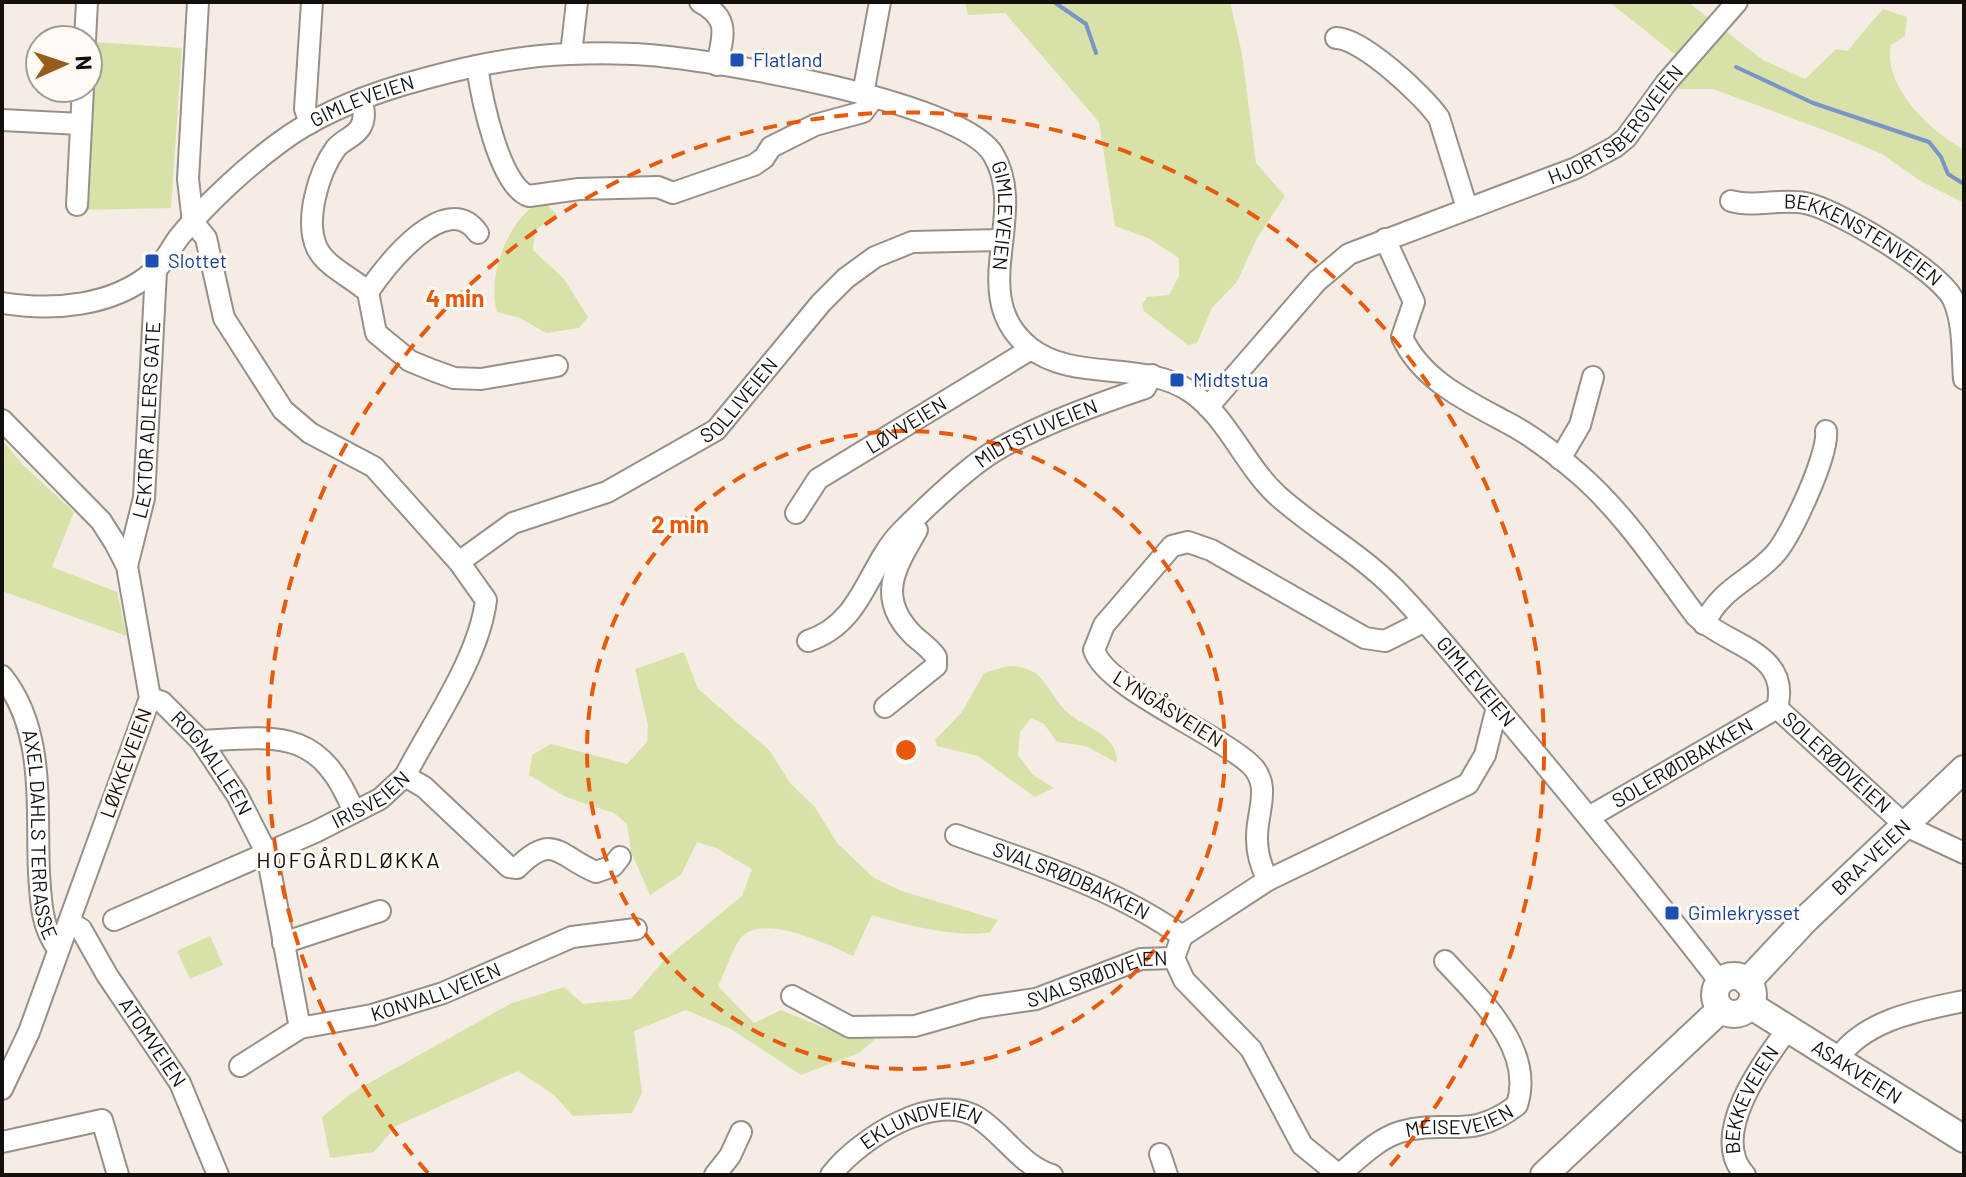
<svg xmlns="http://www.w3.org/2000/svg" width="1966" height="1177" font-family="Barlow,sans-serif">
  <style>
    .green { fill: #d8e2a8 }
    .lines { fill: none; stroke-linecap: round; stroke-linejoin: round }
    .stream { stroke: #7995c7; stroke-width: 4 }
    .minor-casing { stroke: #989088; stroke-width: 24 }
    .major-casing { stroke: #989088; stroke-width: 30 }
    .minor { stroke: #fff; stroke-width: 20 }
    .major { stroke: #fff; stroke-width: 26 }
    .ring { fill: none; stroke: #e8590c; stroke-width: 4; stroke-dasharray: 14 10 }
    .transit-dot { fill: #1a4fb4; stroke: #fffaf5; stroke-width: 3 }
    .labels { text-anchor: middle; stroke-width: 6; stroke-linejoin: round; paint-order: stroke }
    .transit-label { font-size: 20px; fill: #164399; stroke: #fffaf5; text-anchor: start }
    .street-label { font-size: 20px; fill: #120f0c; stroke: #fffaf5 }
    .neighbourhood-label { font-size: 22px; letter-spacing: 2px; fill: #120f0c; stroke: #fffaf5 }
    .centre { fill: #e8590c; stroke: #fffaf5; stroke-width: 4 }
    .ring-label { font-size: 24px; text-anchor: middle; font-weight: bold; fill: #e8590c; stroke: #fffaf5; stroke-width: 6; stroke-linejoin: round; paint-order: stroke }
  </style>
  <rect width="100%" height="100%" fill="#f5ece3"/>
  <g class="green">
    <path d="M965 2H1230L1242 54 1256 163 1285 196 1257 238 1237 282 1212 308 1197 343 1188 345 1144 311 1142 305 1147 297 1169 295 1179 276V258L1148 238 1115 226 1099 122 1005 13 968 15Z"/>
    <path d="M1609 2H1688L1763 60 1805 79 1836 49 1847 51 1883 9 1907 17 1905 36 1891 45C1882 85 1931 133 1964 149V203L1922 182 1882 154 1837 135 1713 89H1679L1676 55Z"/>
    <path d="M95 42 182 48 171 208 85 210Z"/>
    <path d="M535 205H547L557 214 535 231 533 250 564 279 588 317 579 328 546 333 520 318 497 312C487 277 506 225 535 205Z"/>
    <path d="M2 440 23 465 74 512 52 567 117 592 127 636 2 591Z"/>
    <path d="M684 652 698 689 770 751 790 783 815 807 837 843 874 878 902 891 998 920 990 932C963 939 900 924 872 915L853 956C829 945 761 911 740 939 731 952 725 972 718 986L754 1023 781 1010 827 1029 875 1039 859 1053 801 1075 731 1029 686 1010 634 1031 642 1093 632 1113 573 1116 554 1095 518 1071 396 1126 374 1152 330 1158 322 1117 353 1092 512 1003 564 987 583 1004 631 999 665 959 742 896 752 869 716 848 697 842 681 875 650 895 631 852 627 824 614 813 566 797 529 775 532 755 551 744 627 764 647 742 648 725 635 669Z"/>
    <path d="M1008 666C1044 667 1043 685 1063 708 1082 729 1117 731 1117 763L1086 746 1057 742 1044 724 1031 718 1020 732 1018 755 1033 775 1054 788 1035 797 978 756 937 746 935 740 962 712 984 673Z"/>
    <path d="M210 936 223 965 190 979 177 951Z"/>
  </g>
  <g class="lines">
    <g class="stream">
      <path d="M1054 2 1086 24 1096 53"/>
      <path d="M1736 67 1813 103 1929 142 1941 157 1948 174 1964 184"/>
    </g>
    <g class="minor-casing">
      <g id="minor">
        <path d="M700 2C731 19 723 35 717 65"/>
        <path d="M1336 38C1362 38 1424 96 1439 118L1467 208"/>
        <path d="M85 40 87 2"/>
        <path d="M571 54 577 2"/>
        <path d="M477 66C481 94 499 187 529 196L579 189 658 187 673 193 754 165 764 158 771 147 815 125 863 112 874 97"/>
        <path d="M863 94 880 2"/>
        <path d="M361 99C364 109 366 119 360 128 354 137 343 140 336 148 319 171 304 220 317 248 326 267 353 278 368 292L376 333 410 361 432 370 454 378 481 379 557 366"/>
        <path d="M2 120 81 124"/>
        <path d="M310 123 305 109 312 2"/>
        <path id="s1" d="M1731 201C1755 208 1780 198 1805 203 1837 209 1938 270 1953 299 1964 323 1962 353 1964 379"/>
        <path d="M77 205 83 88"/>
        <path d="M193 222 188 179 198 2"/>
        <path id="s2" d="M1385 239 1414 302 1402 337C1421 379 1465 400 1504 421 1530 434 1557 455 1579 474 1625 514 1660 568 1696 616 1727 646 1792 652 1777 708L1906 826 1964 853"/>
        <path d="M368 292C385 267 446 187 478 233"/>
        <path id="s3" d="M2 303C52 311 112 307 153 272 165 263 171 247 180 236 207 203 245 168 279 143 316 115 359 98 402 85 457 69 512 56 569 54 596 53 623 53 649 55 714 60 961 101 993 154 1030 215 965 295 1029 347 1074 383 1142 359 1191 392 1228 418 1245 466 1278 496 1315 529 1359 553 1394 588 1436 631 1474 680 1513 726 1583 810 1653 895 1720 982"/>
        <path id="s4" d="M1208 407 1317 281 1349 254 1576 168 1615 147 1626 138 1666 83 1737 2"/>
        <path d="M2 420 101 521 115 543 127 566 150 698 29 1032 2 1089"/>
        <path d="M1560 459 1580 425 1593 377"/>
        <path id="s5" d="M796 513 818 479 1031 349"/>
        <path id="s6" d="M459 562 513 523 607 492 716 430 821 303 846 278 875 257 912 242 1001 240"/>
        <path id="s7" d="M127 566 144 498 156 271"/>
        <path d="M1704 624C1722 587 1749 582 1774 555 1791 537 1829 454 1826 431"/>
        <path id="s8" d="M808 641C863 623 867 567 901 532 924 509 966 469 993 452 1033 428 1100 403 1145 388L1152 375"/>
        <path id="s9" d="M2 676C46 730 36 808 39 873 41 902 41 926 58 949"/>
        <path id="s10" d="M150 698 162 702 201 741 237 795 267 854 300 1028"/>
        <path d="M885 707 936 666V657C930 648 922 643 914 636 876 599 894 569 917 530"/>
        <path d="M201 741C279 736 320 728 354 812"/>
        <path d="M405 776 424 787 509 867 517 868C554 831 559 857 596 872L613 866 620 857"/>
        <path id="s11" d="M1589 817 1777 708"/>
        <path id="s12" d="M956 835C1033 863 1115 888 1182 936"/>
        <path d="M1268 880C1261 867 1257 854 1257 839 1256 813 1273 785 1250 764 1215 732 1106 688 1094 650L1104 625 1172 546 1188 542 1211 550 1365 638 1385 641 1423 622"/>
        <path id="s13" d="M114 920 315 832 380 799 405 776C432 724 479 658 486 600L459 562 374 467 310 433 283 410 224 318 206 238 193 222"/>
        <path id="s14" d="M69 922 81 929 107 975 180 1083 218 1175"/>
        <path d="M283 943 380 911"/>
        <path d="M1174 958 1184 980 1251 1049 1302 1145 1339 1175"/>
        <path id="s15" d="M792 996 850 1027 915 1026 981 1007 1036 999 1141 959 1174 958 1182 936 1268 880 1468 784 1485 755 1497 707"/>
        <path d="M1837 1060C1863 1020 1920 1010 1964 1001"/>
        <path id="s16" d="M240 1066 300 1028 372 1015 443 993 572 937 636 929"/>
        <path d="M2 1142 102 1120 118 1175"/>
        <path d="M1160 1154 1167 1175"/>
        <path d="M715 1175 730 1156 741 1132"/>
        <path id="s17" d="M831 1175C858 1140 936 1088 980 1119 1005 1136 1022 1166 1052 1175"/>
        <path id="s18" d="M1339 1175C1357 1160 1377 1139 1400 1132 1447 1118 1469 1142 1517 1105 1535 1049 1480 999 1445 961"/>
        <path id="s19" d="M1745 1175C1708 1136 1763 1062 1787 1030"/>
      </g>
    </g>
    <g class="major-casing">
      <g id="major">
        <circle cx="1734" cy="995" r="19"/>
        <path id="s20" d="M1747 982 1806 919 1964 769"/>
        <path id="s21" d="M1750 1005 1964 1139"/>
        <path d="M1544 1175 1721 1009"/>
      </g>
    </g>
    <use href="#minor" class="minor"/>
    <use href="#major" class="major"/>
  </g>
  <g class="ring">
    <circle cx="906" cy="750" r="319"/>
    <path d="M428 1173A638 638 0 1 1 1384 1173"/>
  </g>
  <g class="transit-dot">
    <rect x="729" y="52" width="16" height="16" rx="4"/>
    <rect x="144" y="253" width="16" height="16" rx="4"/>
    <rect x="1169" y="372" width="16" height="16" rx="4"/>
    <rect x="1664" y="905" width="16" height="16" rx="4"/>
  </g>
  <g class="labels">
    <g class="transit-label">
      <text x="753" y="67">Flatland</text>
      <text x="168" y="268">Slottet</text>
      <text x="1193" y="387">Midtstua</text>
      <text x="1688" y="920">Gimlekrysset</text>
    </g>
    <g class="street-label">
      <text dy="7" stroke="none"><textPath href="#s3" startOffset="434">GIMLEVEIEN</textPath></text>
      <text dy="7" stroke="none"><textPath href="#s4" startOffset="510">HJORTSBERGVEIEN</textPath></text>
      <text dy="7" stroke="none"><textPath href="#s3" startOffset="1154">GIMLEVEIEN</textPath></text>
      <text dy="7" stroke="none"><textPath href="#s1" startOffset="142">BEKKENSTENVEIEN</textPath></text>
      <text dy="7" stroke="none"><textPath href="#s6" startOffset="328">SOLLIVEIEN</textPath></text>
      <text dy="7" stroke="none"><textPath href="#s7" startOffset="148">LEKTOR ADLERS GATE</textPath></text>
      <text dy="7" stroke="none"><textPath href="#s5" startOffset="144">LØVVEIEN</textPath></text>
      <text dy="7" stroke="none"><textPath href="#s8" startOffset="316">MIDTSTUVEIEN</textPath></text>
      <text dy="7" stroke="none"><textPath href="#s3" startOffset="1874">GIMLEVEIEN</textPath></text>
      <text transform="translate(1168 709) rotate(32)" y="7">LYNGÅSVEIEN</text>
      <text transform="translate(126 763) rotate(-70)" y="7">LØKKEVEIEN</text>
      <text dy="7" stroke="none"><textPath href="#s11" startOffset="108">SOLERØDBAKKEN</textPath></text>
      <text dy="7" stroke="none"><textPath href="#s2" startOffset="732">SOLERØDVEIEN</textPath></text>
      <text dy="7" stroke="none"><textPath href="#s10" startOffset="92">ROGNALLEEN</textPath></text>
      <text dy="7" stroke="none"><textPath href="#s13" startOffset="284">IRISVEIEN</textPath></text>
      <text dy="7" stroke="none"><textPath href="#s9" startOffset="166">AXEL DAHLS TERRASSE</textPath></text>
      <text dy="7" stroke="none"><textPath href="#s20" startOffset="176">BRA-VEIEN</textPath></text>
      <text dy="7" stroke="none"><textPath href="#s12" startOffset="124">SVALSRØDBAKKEN</textPath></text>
      <text dy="7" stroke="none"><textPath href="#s15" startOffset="320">SVALSRØDVEIEN</textPath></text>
      <text dy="7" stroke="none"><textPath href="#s16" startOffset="212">KONVALLVEIEN</textPath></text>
      <text dy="7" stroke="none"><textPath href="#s14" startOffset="148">ATOMVEIEN</textPath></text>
      <text dy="7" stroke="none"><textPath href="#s21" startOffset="126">ASAKVEIEN</textPath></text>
      <text dy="7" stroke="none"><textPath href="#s19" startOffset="82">BEKKEVEIEN</textPath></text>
      <text dy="7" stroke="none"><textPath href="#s18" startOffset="136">MEISEVEIEN</textPath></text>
      <text dy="7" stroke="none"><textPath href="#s17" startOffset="108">EKLUNDVEIEN</textPath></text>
    </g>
    <g class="neighbourhood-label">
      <text x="349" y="868">HOFGÅRDLØKKA</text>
    </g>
  </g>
  <circle cx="906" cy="750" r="12" class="centre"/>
  <g class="ring-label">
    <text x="455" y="307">4 min</text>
    <text x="680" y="533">2 min</text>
  </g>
  <rect width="1966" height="1177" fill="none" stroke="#120f0c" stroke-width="8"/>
  <g transform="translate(64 64) rotate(87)"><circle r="38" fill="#fffaf5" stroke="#a09c98" stroke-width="2"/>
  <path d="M0-6L14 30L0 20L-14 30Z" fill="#965c1a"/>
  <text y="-12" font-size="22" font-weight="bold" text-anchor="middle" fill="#120f0c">N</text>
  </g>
</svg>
